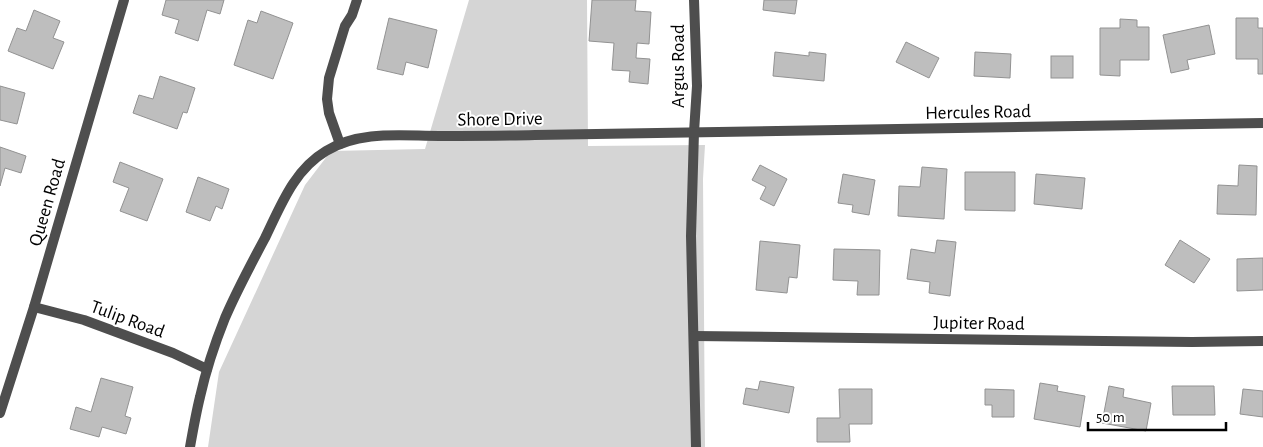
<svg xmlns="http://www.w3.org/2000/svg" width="1263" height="447" font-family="'Alegreya Sans',sans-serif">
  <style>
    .green { fill: #d5d5d5 }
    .building { fill: #bebebe; stroke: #929292 }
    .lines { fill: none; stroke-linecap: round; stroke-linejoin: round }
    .street { stroke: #4e4e4e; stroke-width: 10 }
    .labels { text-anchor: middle; stroke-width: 4; stroke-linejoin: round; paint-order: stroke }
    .street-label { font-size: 19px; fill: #000; stroke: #fff }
  </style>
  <rect width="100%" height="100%" fill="#fff"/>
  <path class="green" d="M469 0H587L588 146 705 145 703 179 705 447H208L219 372 305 185 331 151 425 149Z"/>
  <g class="building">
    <path d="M166 0H224L220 14 207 10 198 41 175 33 179 20 162 15Z"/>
    <path d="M592 0H636L635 11 651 12 649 44 637 43 636 58 650 59 648 84 629 82 630 71 612 70 614 43 589 41Z"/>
    <path d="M764 0H797L795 14 763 10Z"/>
    <path d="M34 10 60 21 53 38 64 42 53 69 8 51 17 28 26 31Z"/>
    <path d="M261 11 293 23 273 79 234 65 248 20 257 23Z"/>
    <path d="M389 18 437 30 428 68 406 62 403 75 377 69Z"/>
    <path d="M1236 18H1258V28H1263V74H1258V59H1236Z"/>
    <path d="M1120 19 1137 20V27H1149V60H1120V76L1100 75V28H1120Z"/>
    <path d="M1209 25 1215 54 1187 60 1189 69 1171 73 1163 35Z"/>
    <path d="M906 42 939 58 929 78 896 62Z"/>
    <path d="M775 52 809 56V52L826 54 824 81 773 76Z"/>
    <path d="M975 52 1011 54 1010 78 974 76Z"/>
    <rect x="1051" y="56" width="22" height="22"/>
    <path d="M160 76 195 88 187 113 183 112 177 129 133 113 139 95 153 99Z"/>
    <path d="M0 86 25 93 17 124 0 120Z"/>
    <path d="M0 147 26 156 21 173 5 168 0 186Z"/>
    <path d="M120 162 163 179 147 221 120 211 129 188 113 182Z"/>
    <path d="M760 165 787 179 774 206 760 199 766 187 752 180Z"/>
    <path d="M1239 165 1257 166 1256 215 1217 214 1218 185 1238 186Z"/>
    <path d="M922 167 947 169 944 219 898 216 899 186 920 187Z"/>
    <path d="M965 172H1015V211L965 210Z"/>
    <path d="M843 174 875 180 869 215 852 212 853 205 838 203Z"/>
    <path d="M1036 174 1085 178 1082 209 1034 204Z"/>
    <path d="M198 177 229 189 222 209 216 206 210 221 186 212Z"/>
    <path d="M937 240 956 242 950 296 929 293 930 282 907 279 911 249 935 253Z"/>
    <path d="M1180 240 1210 259 1194 283 1165 265Z"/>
    <path d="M760 241 800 245 797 278 789 277 787 293 756 290Z"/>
    <path d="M834 249 880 250 879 295H857L858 281 833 280Z"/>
    <path d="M1263 258V290L1237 291V259Z"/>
    <path d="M101 378 133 387 125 416 131 418 126 434 102 427 99 437 70 429 76 407 91 412Z"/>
    <path d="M760 381 794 387 789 413 743 404 746 388 758 390Z"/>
    <path d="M1040 383 1058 386 1057 391 1085 396 1080 427 1034 419Z"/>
    <path d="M1109 386 1124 389 1123 397 1151 403 1146 431 1102 423Z"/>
    <path d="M1172 386H1214L1215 415H1173Z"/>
    <path d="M839 389H872V424H849L850 442H817V418H840Z"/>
    <path d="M985 389 1014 390V417H992V405H985Z"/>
    <path d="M1243 389 1263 391V417L1240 414Z"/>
  </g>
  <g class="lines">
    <g class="street">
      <path d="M694 0 697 86 694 132 691 236 696 447"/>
      <path d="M340 144 329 113 327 99 329 78 345 26 352 15 357 0"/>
      <path d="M34 307 84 320 173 353 207 369"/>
      <path d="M694 336 1192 342 1263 341"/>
      <path d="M0 413 34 307 124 0"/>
      <path d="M190 447C193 430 196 413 200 397 206 370 215 343 225 318 237 290 251 264 265 238 281 205 294 170 326 151 360 130 402 136 439 136 471 136 503 136 535 135 777 130 1020 129 1263 123"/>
    </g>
  </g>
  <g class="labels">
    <g class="street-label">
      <text transform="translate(677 66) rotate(-90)" y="7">Argus Road</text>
      <text transform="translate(978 111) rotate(-1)" y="7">Hercules Road</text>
      <text transform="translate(500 118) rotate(-1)" y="7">Shore Drive</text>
      <text transform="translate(46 202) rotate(-74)" y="7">Queen Road</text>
      <text transform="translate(128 318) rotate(20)" y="7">Tulip Road</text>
      <text transform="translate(979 322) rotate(1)" y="7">Jupiter Road</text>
    </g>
  </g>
  <path d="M1088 422v8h138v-8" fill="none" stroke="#000000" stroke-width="2.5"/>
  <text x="1096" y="422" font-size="15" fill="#000000" stroke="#ffffff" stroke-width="4" paint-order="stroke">50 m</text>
</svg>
